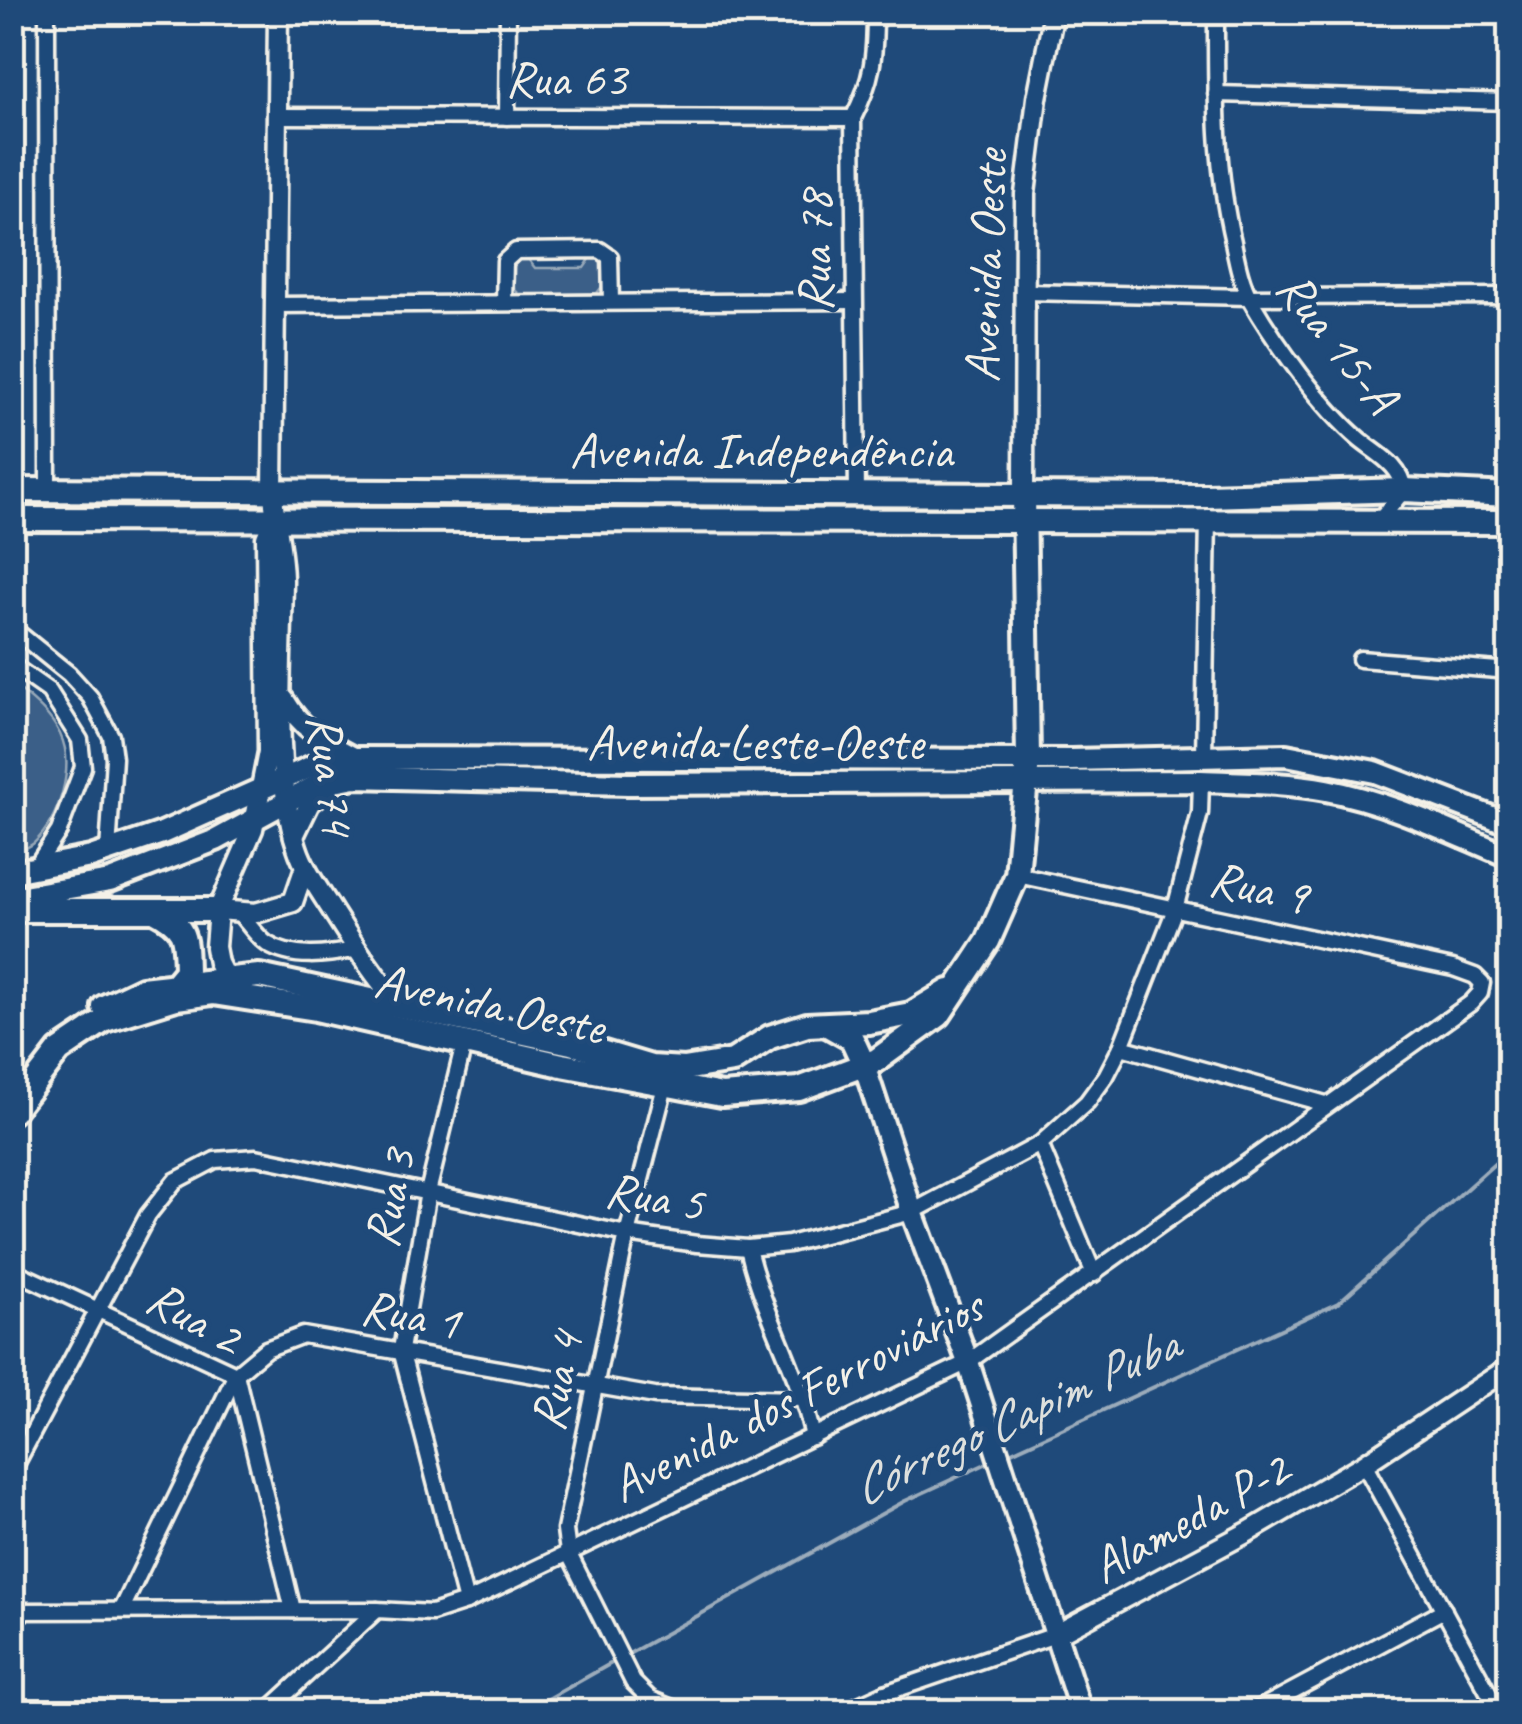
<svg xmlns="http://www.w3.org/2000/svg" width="1522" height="1724" font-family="Caveat,sans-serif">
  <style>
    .built { fill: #2d5581 }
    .green { fill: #3a5f88; stroke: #97a8b8; stroke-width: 2.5 }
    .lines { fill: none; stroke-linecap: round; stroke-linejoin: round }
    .stream { stroke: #9cacbb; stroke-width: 4 }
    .minor-casing { stroke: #f4f1e8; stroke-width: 21 }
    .tertiary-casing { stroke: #f4f1e8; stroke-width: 25 }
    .secondary-casing { stroke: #f4f1e8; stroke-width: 28 }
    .primary-casing { stroke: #f4f1e8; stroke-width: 30 }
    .minor { stroke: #1f4a7a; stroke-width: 14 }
    .tertiary { stroke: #1f4a7a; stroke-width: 18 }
    .secondary { stroke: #1f4a7a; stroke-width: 20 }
    .primary { stroke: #1f4a7a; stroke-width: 22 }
    .labels { text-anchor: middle; stroke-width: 10; stroke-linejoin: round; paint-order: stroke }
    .street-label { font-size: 50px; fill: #f4f1e8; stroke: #1f4a7a }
    .water-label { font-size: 52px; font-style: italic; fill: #dee0dd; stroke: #1f4a7a }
  </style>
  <rect width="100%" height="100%" fill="#1f4a7a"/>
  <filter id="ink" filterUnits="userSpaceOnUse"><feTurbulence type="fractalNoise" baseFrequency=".01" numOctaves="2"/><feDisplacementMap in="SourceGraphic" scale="20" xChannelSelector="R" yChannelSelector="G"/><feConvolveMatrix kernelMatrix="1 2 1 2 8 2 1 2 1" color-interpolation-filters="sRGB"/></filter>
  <g filter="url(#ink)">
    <path class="built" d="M599 13H807V27L599 24Z"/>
    <g class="green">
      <path d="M599 257 604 262V284L597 293 520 295 514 289V266L520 258 528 259 535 268H584L591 258Z"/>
      <path d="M12 683C30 698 50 713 60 734 76 767 59 819 34 843 28 848 19 851 13 854Z"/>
    </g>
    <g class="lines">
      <g class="stream">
        <path d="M1005 1455 1338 1303 1510 1150"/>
        <path d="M625 1656 905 1501 992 1461"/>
        <path d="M525 1712 617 1660"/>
      </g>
      <g class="minor-casing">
        <g id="minor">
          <path d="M47 12 48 490"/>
          <path d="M1216 12C1216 90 1215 167 1233 242 1237 262 1241 283 1251 301 1276 344 1322 408 1360 440 1377 454 1401 465 1404 490L1380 520"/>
          <path d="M1216 94 1510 102"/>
          <path d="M278 116 853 118"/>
          <path d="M507 117 508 12"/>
          <path d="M1025 292 1249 297 1510 296"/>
          <path d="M504 302 505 261 516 251 600 250 610 257 611 302"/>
          <path d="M275 305 854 301"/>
          <path d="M857 494 853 118C873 79 875 56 875 12"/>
          <path d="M12 628 69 674 90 697 111 736 114 758 108 851"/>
          <path d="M1360 659 1510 671"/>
          <path d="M12 665 49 691 80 740 83 767 59 831 34 869"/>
          <path d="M1204 757 1208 517"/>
          <path d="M240 914C248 923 257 937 267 944 292 960 328 955 354 950"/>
          <path d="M464 1044 428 1192 401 1350 466 1602"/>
          <path d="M1121 1047 1326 1104"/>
          <path d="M665 1086 627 1234 565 1530 568 1552 633 1682 650 1699 682 1712"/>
          <path d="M1040 1144 1094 1274"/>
          <path d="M748 1248C763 1314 799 1371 813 1437"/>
          <path d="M12 1270 236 1374 293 1610"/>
          <path d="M1364 1464 1499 1712"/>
          <path d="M12 1472 148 1215 175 1181 215 1160 256 1157 627 1234 697 1244 748 1248 789 1244 912 1212 1040 1144 1087 1102 1106 1076 1121 1047 1175 909 1200 813 1201 781"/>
          <path d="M122 1609 236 1374 266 1349 303 1335 655 1396 805 1399"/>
          <path d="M12 1611 377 1610 432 1613 466 1602 968 1362 1471 1003 1480 993 1482 983 1475 976 1453 968 1017 875"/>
          <path d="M885 1693 890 1712"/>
          <path d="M266 1712 377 1610"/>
          <path d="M843 1712 885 1693 1055 1635"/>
          <path d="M1253 1712 1444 1610"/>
        </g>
      </g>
      <g class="tertiary-casing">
        <g id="tertiary">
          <path d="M278 12 273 491C274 522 283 550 283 581 282 662 272 771 297 847 304 869 318 888 330 907 353 943 373 975 401 1007"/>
          <path d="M1024 494 1025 194 1037 98 1054 12"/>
          <path d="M284 699C302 730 325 742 356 758"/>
          <path d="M294 836 310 803 331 786"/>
          <path d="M218 910 256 913 293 902 305 867"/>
          <path d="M230 987 218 963 215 947 218 910 253 829 268 752 266 538 273 521"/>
          <path d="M1055 1635 1248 1532 1364 1464 1510 1367"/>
        </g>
      </g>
      <g class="secondary-casing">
        <g id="secondary">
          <path d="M12 872 91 857 162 833 317 764 356 758 1071 760 1286 755 1375 772 1510 824"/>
          <path d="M12 898 110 881 216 840 319 784 355 777 628 784 1201 781C1242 783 1284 782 1326 790 1390 802 1450 832 1510 857"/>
          <path d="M864 1065 912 1212 968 1362 1081 1712"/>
        </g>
      </g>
      <g class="primary-casing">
        <g id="primary">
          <path d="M12 490 1207 496 1404 490 1510 495"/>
          <path d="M12 519 1510 522"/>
          <path d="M12 910H218"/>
          <path d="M154 910C187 927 185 937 186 971L176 983"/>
          <path d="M104 1007 142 989 259 976 571 1043 651 1067 684 1069 733 1061 770 1037 807 1025 869 1022 911 1014 949 991"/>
          <path d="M829 1026 852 1039 864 1065"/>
          <path d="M12 1112 59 1051 105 1020 176 998 213 993 316 1009 562 1065 722 1095 799 1089 877 1060 939 1015 988 941 1017 875 1028 759 1024 494"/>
        </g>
      </g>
      <use href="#minor" class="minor"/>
      <use href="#tertiary" class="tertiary"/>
      <use href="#secondary" class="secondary"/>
      <use href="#primary" class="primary"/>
    </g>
  </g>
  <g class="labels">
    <g class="street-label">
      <text x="566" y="95">Rua 63</text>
      <text transform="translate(813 251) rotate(-90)" y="18">Rua 78</text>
      <text transform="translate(984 266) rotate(-88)" y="18">Avenida Oeste</text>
      <text transform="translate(1339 341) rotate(52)" y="18">Rua 15-A</text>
      <text x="761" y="467">Avenida Independência</text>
      <text x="755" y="759">Avenida Leste-Oeste</text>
      <text transform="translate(333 774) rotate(83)" y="18">Rua 74</text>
      <text transform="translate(1259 886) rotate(12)" y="18">Rua 9</text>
      <text transform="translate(490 1002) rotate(12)" y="18">Avenida Oeste</text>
      <text transform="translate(655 1195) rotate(9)" y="18">Rua 5</text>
      <text transform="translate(388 1198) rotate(-79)" y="18">Rua 3</text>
      <text transform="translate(411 1313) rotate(10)" y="18">Rua 1</text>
      <text transform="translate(195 1316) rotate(29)" y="18">Rua 2</text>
      <text transform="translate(555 1381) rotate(-78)" y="18">Rua 4</text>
      <text transform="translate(796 1394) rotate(-27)" y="18">Avenida dos Ferroviários</text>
      <text transform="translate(1189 1516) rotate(-29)" y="18">Alameda P-2</text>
    </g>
    <g class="water-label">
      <text transform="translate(1014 1415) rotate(-25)" y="18">Córrego Capim Puba</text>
    </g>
  </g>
  <rect width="1522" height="1724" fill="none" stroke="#1f4a7a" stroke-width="50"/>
  <rect x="25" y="25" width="1472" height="1674" fill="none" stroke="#f4f1e8" stroke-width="4" filter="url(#ink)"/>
</svg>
